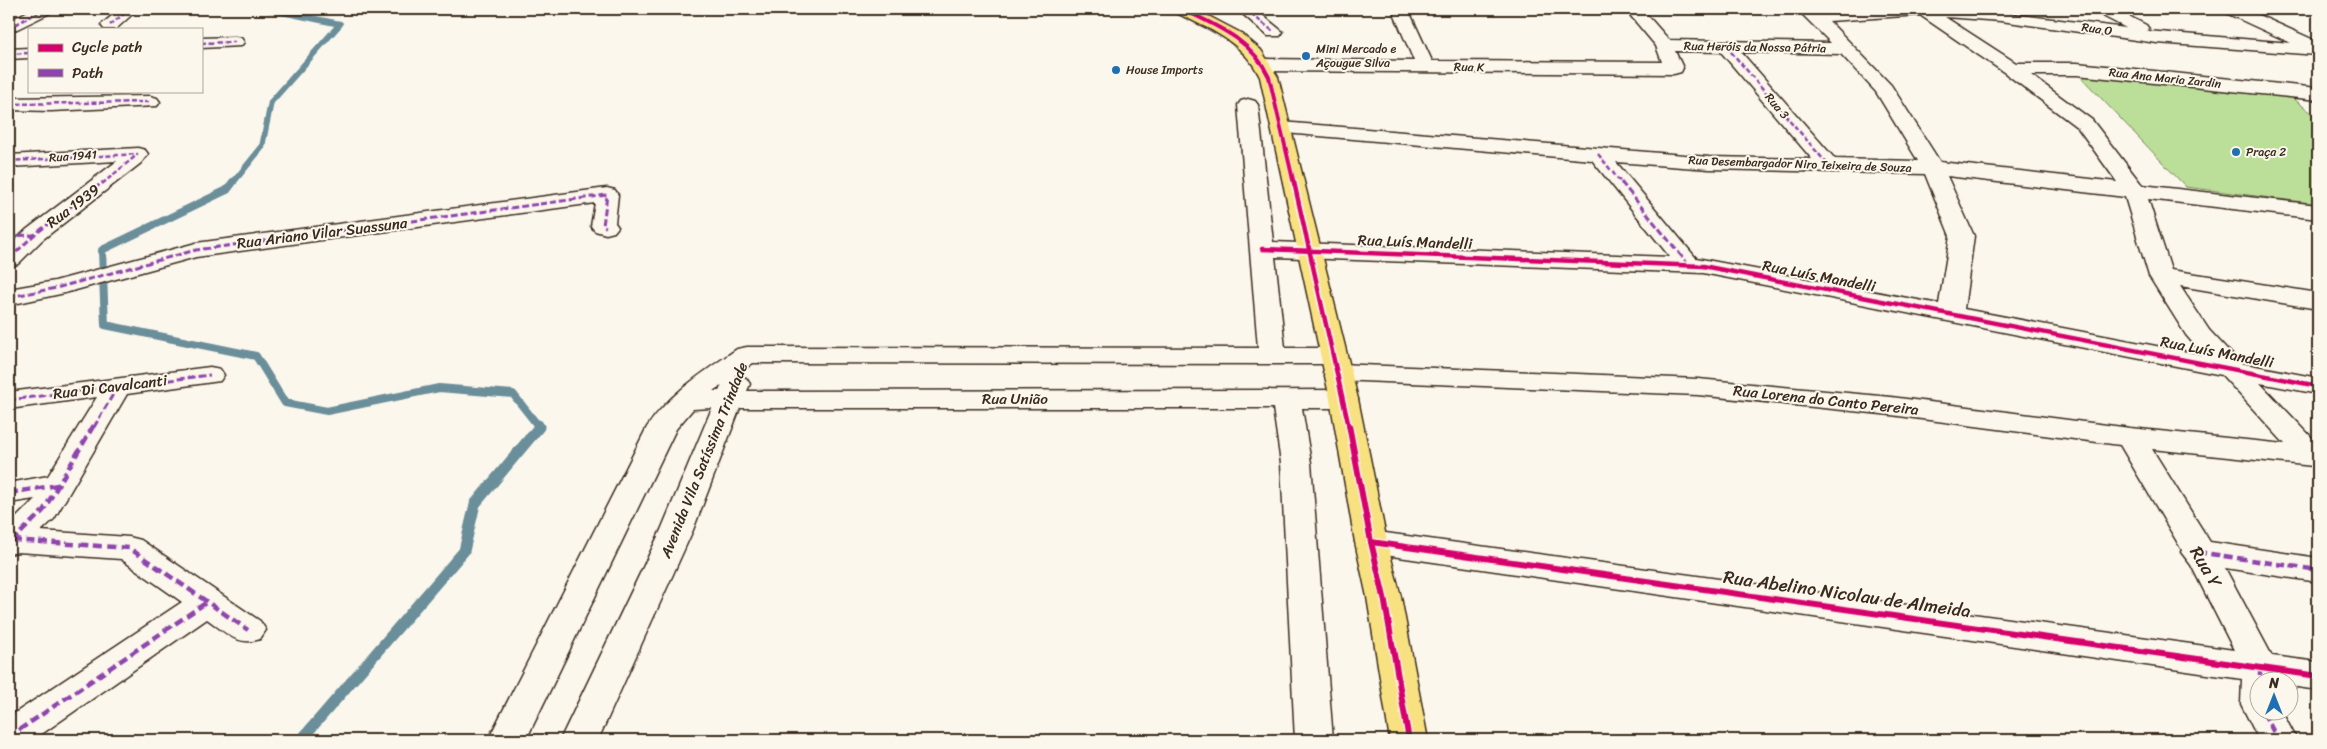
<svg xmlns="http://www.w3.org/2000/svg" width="2327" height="749" font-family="Sriracha,sans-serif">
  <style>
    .green { fill: #bbdf99; stroke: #7b845c }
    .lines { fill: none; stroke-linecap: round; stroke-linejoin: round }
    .stream-far2 { stroke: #6a8e9a; stroke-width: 6 }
    .stream-far1 { stroke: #6a8e9a; stroke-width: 8 }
    .stream { stroke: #6a8e9a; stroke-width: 11 }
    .minor-casing { stroke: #3b2a1e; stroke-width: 3 }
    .major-casing { stroke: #3b2a1e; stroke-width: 3 }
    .minor { fill: #fbf7ec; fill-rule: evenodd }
    .major { fill: #f8e181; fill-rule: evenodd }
    .quiet-far2 { stroke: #8e44ad; stroke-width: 2.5; stroke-dasharray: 5 2.5; stroke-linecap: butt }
    .quiet-far1 { stroke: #8e44ad; stroke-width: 3; stroke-dasharray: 7 3; stroke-linecap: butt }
    .quiet { stroke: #8e44ad; stroke-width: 4.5; stroke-dasharray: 9 4.5; stroke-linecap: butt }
    .cycleway-far2-casing { stroke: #fbf7ec; stroke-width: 5.5 }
    .cycleway-far1-casing { stroke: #fbf7ec; stroke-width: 8 }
    .cycleway-casing { stroke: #fbf7ec; stroke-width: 9 }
    .cycleway-far2 { stroke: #d6006c; stroke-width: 4 }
    .cycleway-far1 { stroke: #d6006c; stroke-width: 4.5 }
    .cycleway { stroke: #d6006c; stroke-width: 6 }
    .poi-dot { fill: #1f6fb2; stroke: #fbf7ec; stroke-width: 2 }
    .labels { text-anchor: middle; stroke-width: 4; stroke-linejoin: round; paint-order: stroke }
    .far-street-label { font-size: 12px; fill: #3b2a1e; stroke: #fbf7ec }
    .far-poi-label { font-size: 12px; fill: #3b2a1e; stroke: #fbf7ec; text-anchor: start }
    .street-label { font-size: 15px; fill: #3b2a1e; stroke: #fbf7ec }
    .near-street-label { font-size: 18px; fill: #3b2a1e; stroke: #fbf7ec }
  </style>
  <rect width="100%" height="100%" fill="#fbf7ec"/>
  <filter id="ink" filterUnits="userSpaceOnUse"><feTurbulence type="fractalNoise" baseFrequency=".02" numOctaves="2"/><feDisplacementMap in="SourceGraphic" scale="10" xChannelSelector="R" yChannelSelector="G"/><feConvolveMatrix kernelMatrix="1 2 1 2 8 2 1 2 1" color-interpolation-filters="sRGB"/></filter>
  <g filter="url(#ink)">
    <path class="green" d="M2078 74 2289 95 2318 118V204L2186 187Z"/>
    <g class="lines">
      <path class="stream-far2" d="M232 184 262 147 271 102 340 24 267 9"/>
      <path class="stream-far1" d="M233 182 227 190 102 250 105 325 256 356 285 403 327 411 439 388 513 394 539 427"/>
      <path class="stream" d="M301 740 464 551 475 504 539 427 538 425"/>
      <g class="minor-casing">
        <g id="minor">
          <path d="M32 9H52L50 13 9 33V21Z"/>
          <path d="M120 9H138L116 29H104L101 25Z"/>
          <path d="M1237 9H1255L1283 32 1280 36H1268Z"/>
          <path d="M1392 9H1408L1432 61 1662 62 1656 46 1625 9H1642L1669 40 1831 43 1797 9H1815L1820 12 1865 9H1972L2126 28 2097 13 2095 9H2115L2146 25 2149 29 2147 31 2291 43 2226 13 2224 9H2245L2314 40 2318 45V55L2157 43 2001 21 1945 17 2016 63H2077L2318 88V100L2077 75H2031L2092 120 2142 185 2318 205V219L2148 199 2171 270 2318 293V309L2180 286 2209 330 2240 363 2318 378V394L2260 383 2318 444V464L2313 466 2152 449 2210 542 2318 558V582L2225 568 2272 656 2318 662V690L2290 686V682H2260V712H2282L2297 740H2259L2241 704 2242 679 1371 553 1360 550 1355 542 1360 534 1371 531 2234 650 2191 565 2181 552 2182 550 2120 445 1891 415 1698 395 1337 380 1327 378 1323 372 1327 366 1337 364 1698 379 1891 397 2130 428 2285 444 2222 375 1703 273 1275 257 1285 348H1333L1343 350 1346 356 1343 362 1333 364 753 363 734 376 746 378 750 384 747 391 1344 390 1354 393 1358 399 1354 405 1344 408H1302L1311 463 1333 740H1295L1281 463 1273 408H740L693 530 598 740H560L661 530 712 408 693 409 676 429 526 740H488L647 427C670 393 704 372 737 349L747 347 1258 348 1238 105 1241 101 1248 99 1255 101 1258 105 1273 242 1670 257 1592 160 1274 132 1271 128 1274 124 1281 122 1709 157 1812 159 1721 52 1675 51 1683 68 1681 72 1674 74 1265 71 1259 69 1256 65 1259 61 1265 59 1414 61ZM1920 15 2005 73 2078 128 2117 182 1940 162 1891 85 1829 21ZM1741 52 1841 54 1876 92 1918 161 1835 159ZM1616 162 1709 169 1925 174 1950 236 1939 304 1696 258ZM1947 176 2125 197 2149 276 2186 335 2203 355 1964 309 1974 236ZM722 385 719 391H713Z"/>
          <path d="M235 37 241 38 244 42 241 46 201 48V38Z"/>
          <path d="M29 48V58L9 59V49Z"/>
          <path d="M150 96 157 98 160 102 157 106 51 111 9 110V98Z"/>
          <path d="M138 148 145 150 148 154 141 163 42 240 18 264 9 266V246L26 230 117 161 9 167V155Z"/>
          <path d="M607 188 615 190 618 195 615 223 618 227 614 232 606 234 595 231 591 226 595 203 196 257 65 293 9 305V289L55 281 196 243Z"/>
          <path d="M210 367 220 369 224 375 220 381 127 394 54 519 41 531 129 537 141 540 260 621 266 630 260 639C237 647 226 632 207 619L33 740H9V717L182 602 121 559 18 552 9 554V525L35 499 9 503V483L48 476 97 397 9 409V392Z"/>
        </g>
      </g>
      <g class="major-casing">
        <path id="major" d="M1174 9H1195L1239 32 1261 50 1278 77 1358 399 1387 542 1401 597 1428 740H1390L1367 597 1355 542 1330 399 1260 77C1244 42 1208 28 1176 13Z"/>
      </g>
      <use href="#minor" class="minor"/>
      <use href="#major" class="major"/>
      <g class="quiet-far2">
        <path d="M1245 9 1274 32"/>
        <path d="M110 25 130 9"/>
        <path d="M9 28 44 9"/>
        <path d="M201 43 235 42"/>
        <path d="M1726 46 1829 166"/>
        <path d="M9 54 29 53"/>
        <path d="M9 104 150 102"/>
        <path d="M1598 154 1622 184"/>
        <path d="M9 161 138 154"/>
        <path d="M102 184 138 154"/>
      </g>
      <g class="quiet-far1">
        <path d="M1621 182 1688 264"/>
        <path d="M9 236 34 235"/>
        <path d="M9 259 34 235 103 182"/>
        <path d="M9 297 56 288 196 250 607 195 603 226 606 227"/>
        <path d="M9 400 210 375"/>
        <path d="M94 427 118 386"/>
      </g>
      <g class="quiet">
        <path d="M9 493 58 485"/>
        <path d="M12 540 129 548 248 630"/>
        <path d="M11 542 43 511 94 425"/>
        <path d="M2197 552 2318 570"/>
        <path d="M2260 666V704"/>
        <path d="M2263 712 2278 740"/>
        <path d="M9 739 19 730 207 602"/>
      </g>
      <g class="cycleway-far2-casing">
        <path id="cycleway-far2" d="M1182 9C1217 26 1252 40 1269 77L1294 184"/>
      </g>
      <g class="cycleway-far1-casing">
        <g id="cycleway-far1">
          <path d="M1294 182 1349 427"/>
          <path d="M1262 249 1703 266 2318 386"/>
        </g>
      </g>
      <g class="cycleway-casing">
        <g id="cycleway">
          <path d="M1349 425 1371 542 1384 597 1409 740"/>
          <path d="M1371 542 2318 676"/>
        </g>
      </g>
      <use href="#cycleway-far2" class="cycleway-far2"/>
      <use href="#cycleway-far1" class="cycleway-far1"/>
      <use href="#cycleway" class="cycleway"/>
    </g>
  </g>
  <g class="poi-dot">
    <circle cx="1306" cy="56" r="5"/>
    <circle cx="1116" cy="70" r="5"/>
    <circle cx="2236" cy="152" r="5"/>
  </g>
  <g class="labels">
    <g class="far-street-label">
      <text transform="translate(2097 29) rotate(8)" y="4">Rua O</text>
      <text transform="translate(1755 47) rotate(1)" y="4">Rua Heróis da Nossa Pátria</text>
      <text transform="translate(1469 67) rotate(1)" y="4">Rua K</text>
      <text transform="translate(2165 78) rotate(6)" y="4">Rua Ana Maria Zardin</text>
      <text transform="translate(1777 106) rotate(50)" y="4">Rua 3</text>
      <text transform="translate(73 156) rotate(-4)" y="4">Rua 1941</text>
      <text transform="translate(1800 164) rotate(2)" y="4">Rua Desembargador Niro Teixeira de Souza</text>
    </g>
    <g class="far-poi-label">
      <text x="1316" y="53">Mini Mercado e<tspan x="1316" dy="14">Açougue Silva</tspan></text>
      <text x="1126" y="74">House Imports</text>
      <text x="2246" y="156">Praça 2</text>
    </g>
    <g class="street-label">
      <text transform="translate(73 206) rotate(-37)" y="5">Rua 1939</text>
      <text transform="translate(322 233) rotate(-7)" y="5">Rua Ariano Vilar Suassuna</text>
      <text transform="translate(1415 242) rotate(2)" y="5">Rua Luís Mandelli</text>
      <text transform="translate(1819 276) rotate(11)" y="5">Rua Luís Mandelli</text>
      <text transform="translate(2217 352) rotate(11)" y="5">Rua Luís Mandelli</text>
      <text transform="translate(110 387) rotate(-7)" y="5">Rua Di Cavalcanti</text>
      <text x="1015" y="404">Rua União</text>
      <text transform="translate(1826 400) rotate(6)" y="5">Rua Lorena do Canto Pereira</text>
      <text transform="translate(704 460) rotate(-68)" y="5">Avenida Vila Satíssima Trindade</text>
    </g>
    <g class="near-street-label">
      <text transform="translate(2206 567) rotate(59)" y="6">Rua Y</text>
      <text transform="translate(1847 594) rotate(8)" y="6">Rua Abelino Nicolau de Almeida</text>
    </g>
  </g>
  <rect width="2327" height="749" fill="none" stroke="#fbf7ec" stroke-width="30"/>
  <rect x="15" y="15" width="2297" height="719" fill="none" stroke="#3b2a1e" stroke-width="2" filter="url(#ink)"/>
  <rect x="28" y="28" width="175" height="65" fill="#fbf7ec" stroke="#aea59a"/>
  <rect x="38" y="44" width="25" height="8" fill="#d6006c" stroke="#aea59a"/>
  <text x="72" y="52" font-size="15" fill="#3b2a1e">Cycle path</text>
  <rect x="38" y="69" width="25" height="8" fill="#8e44ad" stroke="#aea59a"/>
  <text x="72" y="78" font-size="15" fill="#3b2a1e">Path</text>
  <g transform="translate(2274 696)"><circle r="24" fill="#fbf7ec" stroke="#aea59a"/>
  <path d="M0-4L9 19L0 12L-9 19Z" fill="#1f6fb2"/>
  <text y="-8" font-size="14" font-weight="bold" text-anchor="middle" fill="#3b2a1e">N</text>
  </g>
</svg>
